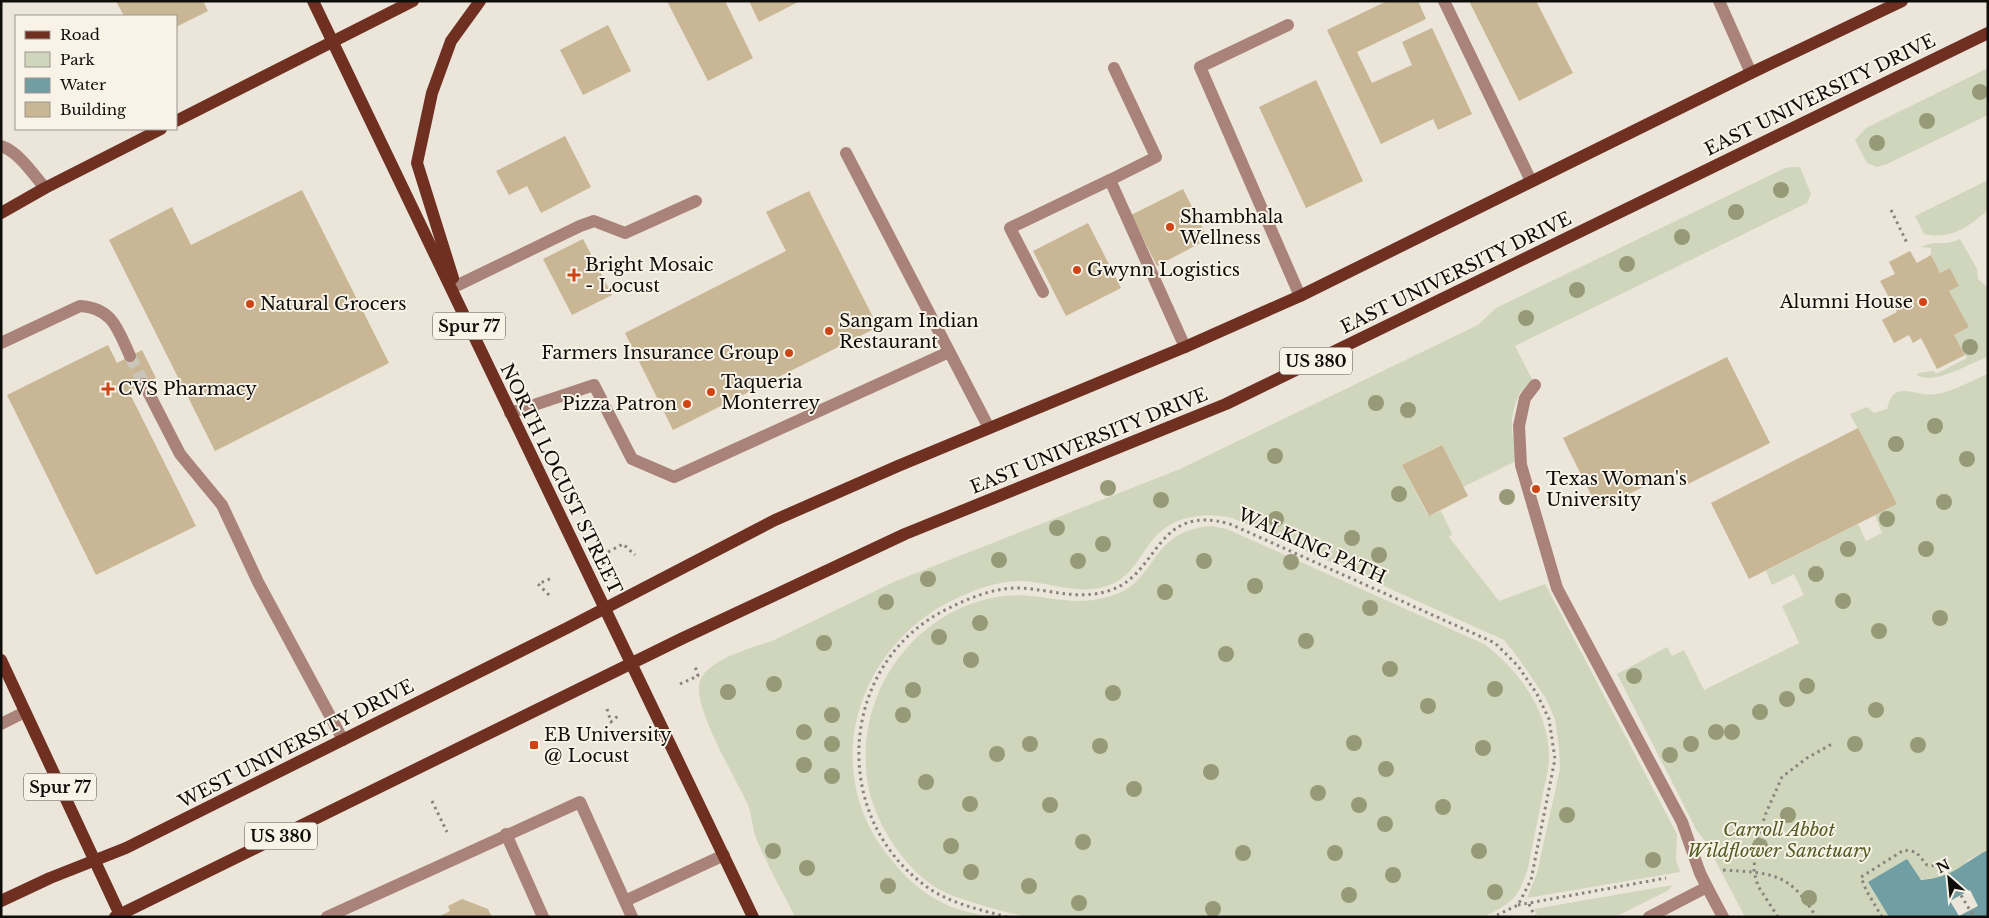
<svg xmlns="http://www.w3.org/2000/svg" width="1989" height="918" font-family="'Libre Baskerville',serif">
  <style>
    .green { fill: #cfd6bc }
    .water { fill: #709ea2; fill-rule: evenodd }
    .building { fill: #c8b694 }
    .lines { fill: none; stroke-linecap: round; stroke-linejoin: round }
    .minor-tunnel { stroke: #cac5bb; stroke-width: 12; stroke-dasharray: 12 6; stroke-linecap: butt }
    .path { stroke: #88847d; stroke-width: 3; stroke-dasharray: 2.5 4; stroke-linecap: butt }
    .minor { stroke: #a98379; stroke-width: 12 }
    .major { stroke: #6f3022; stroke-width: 12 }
    .tree { fill: #979a77 }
    .poi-dot { fill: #cd4515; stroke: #f8f2e7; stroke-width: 2 }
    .labels { text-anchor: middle; stroke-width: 4; stroke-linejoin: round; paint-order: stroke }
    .shield { fill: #f8f2e7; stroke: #55524c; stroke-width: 1 }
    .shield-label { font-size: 16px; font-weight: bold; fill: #0f0d0a }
    .street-label { font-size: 18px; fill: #0f0d0a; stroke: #f8f2e7 }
    .poi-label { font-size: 18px; fill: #0f0d0a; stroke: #f8f2e7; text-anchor: start }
    .park-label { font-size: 18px; font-style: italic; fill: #525d26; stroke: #f8f2e7 }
  </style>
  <rect width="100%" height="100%" fill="#ebe5da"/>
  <g class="green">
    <path d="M1988 68V115L1887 164 1877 167 1867 163 1855 140 1866 128Z"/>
    <path d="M1793 167H1800L1811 194 1807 203 1515 346 1535 385 1520 392C1508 420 1511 432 1518 460L1463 487 1441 445 1402 465 1428 516 1441 511 1452 534 1449 537 1499 601 1545 584 1677 834 1676 860 1680 872 1527 898 1537 873 1560 769 1559 748 1555 719 1545 697 1519 659 1504 640 1232 518C1209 512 1178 515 1160 532 1142 548 1136 574 1112 584 1082 597 1054 583 1023 581 1000 580 976 589 955 599 856 646 818 771 890 858 904 876 920 891 941 902 954 910 972 912 987 917H795C782 891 767 865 756 838 752 827 752 815 748 805 737 780 691 705 700 681 707 660 753 647 772 641L896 581 1180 469 1478 325 1496 308 1785 168Z"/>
    <path d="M1988 180V210C1968 227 1951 240 1924 234L1915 216Z"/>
    <path d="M1960 239 1977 269 1978 279 1988 288V357C1969 363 1935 386 1917 375L1918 373 1934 371 1936 374 1967 358 1954 335 1969 327 1949 291 1959 286 1950 268 1940 273 1931 255V248L1921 247C1936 239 1945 247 1960 239Z"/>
    <path d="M1988 374V850L1968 860 1961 868 1942 878 1868 882 1889 917H1745L1705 841 1697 831 1617 674 1667 647 1672 656 1684 650 1704 690 1799 643 1782 606 1804 595 1794 574 1772 585 1766 571 1858 524 1866 541 1882 533 1875 515 1897 504 1850 414 1867 407 1874 413 1887 409C1894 377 1915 398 1936 394 1953 392 1972 380 1988 374Z"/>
    <path d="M1211 526 1227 529 1484 644C1520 671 1550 713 1549 759 1549 770 1545 782 1543 793 1538 818 1533 843 1528 868 1519 898 1511 904 1483 917 1387 917 1291 917 1194 917 1157 917 1120 917 1082 917 1065 917 1046 918 1029 917 1010 914 961 900 944 892 907 874 875 824 868 785 853 696 912 609 1003 596 1043 591 1071 610 1114 595 1160 579 1147 532 1211 526Z"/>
    <path d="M1673 885 1667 891 1615 917H1538L1534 909Z"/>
  </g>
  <path class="water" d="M1988 850V917H1889L1868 882 1907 859 1921 880C1956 877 1960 864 1988 850ZM1970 890 1978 906 1959 916 1950 901Z"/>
  <g class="building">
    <path d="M116 1H203L208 11 176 27V16H124Z"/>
    <path d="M667 1H725L753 58 708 81Z"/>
    <path d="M749 1H800L759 22Z"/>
    <path d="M1387 1H1418L1426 19 1357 52 1372 83 1412 65 1402 42 1432 28 1472 114 1438 130 1433 119 1381 144 1327 30Z"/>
    <path d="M1469 1H1536L1573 73 1519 101Z"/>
    <path d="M608 25 631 71 583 95 560 50Z"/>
    <path d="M1316 80 1363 181 1306 208 1259 107Z"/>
    <path d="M565 136 591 187 541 213 527 186 509 195 496 171Z"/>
    <path d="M1183 189 1208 239 1157 266 1131 215Z"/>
    <path d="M302 190 389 363 215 451 109 240 172 207 191 245Z"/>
    <path d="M809 191 878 327 673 430 625 333 786 251 766 212Z"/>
    <path d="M1088 223 1121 288 1066 316 1033 251Z"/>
    <path d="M583 239 612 295 572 315 543 259Z"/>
    <path d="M1910 251 1917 263 1931 255 1940 273 1950 268 1959 286 1949 291 1969 327 1954 335 1965 355 1937 369 1921 338 1913 343 1909 335 1894 343 1882 320 1897 312 1880 281 1895 274 1889 262Z"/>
    <path d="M108 345 117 363 142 350 156 378 129 392 196 526 96 575 7 395Z"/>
    <path d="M1727 357 1770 443 1686 485 1678 470 1598 509 1563 438Z"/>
    <path d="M1858 428 1897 504 1749 579 1711 503Z"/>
    <path d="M1442 445 1468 496 1429 516 1402 465Z"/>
    <path d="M462 899 488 909 492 917H438L450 911 448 906Z"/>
  </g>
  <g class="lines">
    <path class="minor-tunnel" d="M130 356 144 384"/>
    <g class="path">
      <path d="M1891 210 1908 245"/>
      <path d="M608 552 623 544 635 555"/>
      <path d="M549 595 538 584 552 578"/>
      <path d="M680 684 698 676 695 666"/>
      <path d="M607 709 611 722 620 714"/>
      <path d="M432 801 447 832"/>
      <path d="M1723 870C1771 873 1790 872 1816 917"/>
      <path d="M1529 904 1535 917"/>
      <path d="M1518 905 1666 878"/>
      <path d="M1007 917C978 909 947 903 923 884 828 812 840 660 949 608 971 597 997 587 1021 588 1053 590 1079 601 1111 590 1160 573 1155 503 1230 524L1495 643 1518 666 1537 694 1549 719 1555 759 1531 880 1518 905 1493 917"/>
      <path d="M1778 917 1758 886 1754 872 1755 847 1766 813 1782 777 1807 758 1832 744"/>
      <path d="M1882 917 1866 890 1861 877 1904 850 1916 852 1927 865 1944 867 1974 917"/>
    </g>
    <g class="minor">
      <path d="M1444 1 1531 181"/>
      <path d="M1719 1 1751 73"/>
      <path d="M1288 25 1200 67 1300 296"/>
      <path d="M1114 68 1156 157 1110 180 1185 347"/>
      <path d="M1 146C19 152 33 174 45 188"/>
      <path d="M846 153 989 428"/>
      <path d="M456 286 580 226 594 221 625 233 696 201"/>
      <path d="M1043 292 1010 228 1110 180"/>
      <path d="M1 343 80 306C113 308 118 330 130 356"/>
      <path d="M144 384 180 454 222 505 258 582 343 740"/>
      <path d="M1535 385 1525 398 1519 426 1521 465 1557 588 1682 822 1700 873 1707 887"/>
      <path d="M510 413 594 385 632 459 674 477 949 352"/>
      <path d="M1 724 25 712"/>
      <path d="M506 834 543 917"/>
      <path d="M625 901 724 855"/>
      <path d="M327 917 580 802 632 917"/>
      <path d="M1649 917 1707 887 1723 917"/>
    </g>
    <g class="major">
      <path d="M313 1 753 917"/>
      <path d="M176 121 413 1"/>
      <path d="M1 213 45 188 161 129"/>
      <path d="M453 278 417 163 432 93 451 41 480 1"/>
      <path d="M1 660 121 917"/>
      <path d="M1 901 50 878 126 848 567 628 775 520 898 466 1185 347 1300 296 1751 73 1902 1"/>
      <path d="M115 917 681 639 905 534 1226 404 1988 33"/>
    </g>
  </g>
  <g class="tree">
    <circle cx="1980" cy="92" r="8"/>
    <circle cx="1927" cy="121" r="8"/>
    <circle cx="1877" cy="143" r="8"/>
    <circle cx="1781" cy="190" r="8"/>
    <circle cx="1736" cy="212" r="8"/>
    <circle cx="1682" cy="237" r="8"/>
    <circle cx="1627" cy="264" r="8"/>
    <circle cx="1577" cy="290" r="8"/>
    <circle cx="1526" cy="318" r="8"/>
    <circle cx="1970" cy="347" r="8"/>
    <circle cx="1376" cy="403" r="8"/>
    <circle cx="1408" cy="410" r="8"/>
    <circle cx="1935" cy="426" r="8"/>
    <circle cx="1896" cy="444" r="8"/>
    <circle cx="1275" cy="456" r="8"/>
    <circle cx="1967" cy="459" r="8"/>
    <circle cx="1108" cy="488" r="8"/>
    <circle cx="1399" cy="494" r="8"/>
    <circle cx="1507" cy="497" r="8"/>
    <circle cx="1161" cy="500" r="8"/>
    <circle cx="1944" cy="502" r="8"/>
    <circle cx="1276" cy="519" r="8"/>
    <circle cx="1887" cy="519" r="8"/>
    <circle cx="1057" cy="528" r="8"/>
    <circle cx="1352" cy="538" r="8"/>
    <circle cx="1103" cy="544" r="8"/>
    <circle cx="1848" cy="549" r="8"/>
    <circle cx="1926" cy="549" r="8"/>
    <circle cx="1379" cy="555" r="8"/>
    <circle cx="999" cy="560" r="8"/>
    <circle cx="1078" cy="561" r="8"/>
    <circle cx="1204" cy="561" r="8"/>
    <circle cx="1291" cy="562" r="8"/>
    <circle cx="1816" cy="574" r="8"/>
    <circle cx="928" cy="579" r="8"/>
    <circle cx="1255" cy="586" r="8"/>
    <circle cx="1165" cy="592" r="8"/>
    <circle cx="1843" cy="601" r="8"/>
    <circle cx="886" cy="602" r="8"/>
    <circle cx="1370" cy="608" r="8"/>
    <circle cx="1940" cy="618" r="8"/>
    <circle cx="980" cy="623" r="8"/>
    <circle cx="1879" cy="631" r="8"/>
    <circle cx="939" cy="637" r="8"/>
    <circle cx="1306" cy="641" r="8"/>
    <circle cx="824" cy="643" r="8"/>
    <circle cx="1226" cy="654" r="8"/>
    <circle cx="971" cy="660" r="8"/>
    <circle cx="1390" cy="669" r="8"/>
    <circle cx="1634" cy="676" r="8"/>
    <circle cx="774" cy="684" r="8"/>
    <circle cx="1807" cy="686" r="8"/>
    <circle cx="1495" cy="689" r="8"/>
    <circle cx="913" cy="690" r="8"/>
    <circle cx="728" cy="692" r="8"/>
    <circle cx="1113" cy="693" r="8"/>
    <circle cx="1787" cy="699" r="8"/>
    <circle cx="1428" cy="706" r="8"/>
    <circle cx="1876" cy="710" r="8"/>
    <circle cx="1760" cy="712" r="8"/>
    <circle cx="832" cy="715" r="8"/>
    <circle cx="903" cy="715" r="8"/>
    <circle cx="804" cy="732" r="8"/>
    <circle cx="1716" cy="732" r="8"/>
    <circle cx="1732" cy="732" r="8"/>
    <circle cx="1354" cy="743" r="8"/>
    <circle cx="832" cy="744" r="8"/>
    <circle cx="1030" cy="744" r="8"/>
    <circle cx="1691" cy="744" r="8"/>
    <circle cx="1855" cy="744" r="8"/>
    <circle cx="1918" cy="745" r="8"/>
    <circle cx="1100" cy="746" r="8"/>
    <circle cx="1483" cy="748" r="8"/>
    <circle cx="997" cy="754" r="8"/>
    <circle cx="1670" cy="755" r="8"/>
    <circle cx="804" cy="765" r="8"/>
    <circle cx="1386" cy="769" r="8"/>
    <circle cx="1211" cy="772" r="8"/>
    <circle cx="832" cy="776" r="8"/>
    <circle cx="926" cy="782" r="8"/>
    <circle cx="1134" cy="789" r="8"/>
    <circle cx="1318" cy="793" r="8"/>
    <circle cx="970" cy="804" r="8"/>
    <circle cx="1050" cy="805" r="8"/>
    <circle cx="1359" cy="805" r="8"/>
    <circle cx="1443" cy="807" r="8"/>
    <circle cx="1567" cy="815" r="8"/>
    <circle cx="1788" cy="815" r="8"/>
    <circle cx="1385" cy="824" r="8"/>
    <circle cx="1083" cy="842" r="8"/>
    <circle cx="951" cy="846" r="8"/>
    <circle cx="1760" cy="846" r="8"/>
    <circle cx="773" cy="851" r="8"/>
    <circle cx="1479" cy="851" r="8"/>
    <circle cx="1243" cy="853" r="8"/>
    <circle cx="1335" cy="853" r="8"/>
    <circle cx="1653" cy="860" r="8"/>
    <circle cx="807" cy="868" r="8"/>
    <circle cx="971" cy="872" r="8"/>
    <circle cx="1393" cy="875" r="8"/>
    <circle cx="888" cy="886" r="8"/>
    <circle cx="1029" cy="886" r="8"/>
    <circle cx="1495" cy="892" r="8"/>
    <circle cx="1349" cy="895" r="8"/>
    <circle cx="1809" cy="898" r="8"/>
    <circle cx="1079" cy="903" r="8"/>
    <circle cx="1213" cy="909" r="8"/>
  </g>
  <g class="poi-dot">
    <circle cx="1170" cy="227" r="5"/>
    <circle cx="1077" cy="270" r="5"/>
    <path d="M571.5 267.5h5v5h5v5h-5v5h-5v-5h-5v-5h5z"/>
    <circle cx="1923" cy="302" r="5"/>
    <circle cx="250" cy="304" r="5"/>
    <circle cx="829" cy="331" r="5"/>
    <circle cx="789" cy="353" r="5"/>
    <path d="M105.5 381.5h5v5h5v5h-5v5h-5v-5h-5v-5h5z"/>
    <circle cx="711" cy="392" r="5"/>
    <circle cx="687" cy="404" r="5"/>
    <circle cx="1536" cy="489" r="5"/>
    <rect x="529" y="740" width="10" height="10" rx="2.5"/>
  </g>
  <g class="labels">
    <g class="shield">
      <rect x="433" y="312.5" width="72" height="27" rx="4"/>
      <rect x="1280" y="347.5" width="72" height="27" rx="4"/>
      <rect x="24" y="773.5" width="72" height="27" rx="4"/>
      <rect x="245" y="822.5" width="72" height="27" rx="4"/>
    </g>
    <g class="shield-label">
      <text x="469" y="332">Spur 77</text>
      <text x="1316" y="367">US 380</text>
      <text x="60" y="793">Spur 77</text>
      <text x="281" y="842">US 380</text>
    </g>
    <g class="street-label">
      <text transform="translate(1820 95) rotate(-26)" y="6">EAST UNIVERSITY DRIVE</text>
      <text transform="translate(1456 273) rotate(-26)" y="6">EAST UNIVERSITY DRIVE</text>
      <text transform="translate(1089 441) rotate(-22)" y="6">EAST UNIVERSITY DRIVE</text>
      <text transform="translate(561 479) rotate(64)" y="6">NORTH LOCUST STREET</text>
      <text transform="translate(1312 546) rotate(24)" y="6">WALKING PATH</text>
      <text transform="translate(296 744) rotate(-27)" y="6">WEST UNIVERSITY DRIVE</text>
    </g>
    <g class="poi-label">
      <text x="1180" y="223">Shambhala<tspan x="1180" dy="21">Wellness</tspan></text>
      <text x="585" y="271">Bright Mosaic<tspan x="585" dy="21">- Locust</tspan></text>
      <text x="1087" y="276">Gwynn Logistics</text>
      <text x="1913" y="308" text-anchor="end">Alumni House</text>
      <text x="260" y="310">Natural Grocers</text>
      <text x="839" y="327">Sangam Indian<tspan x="839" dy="21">Restaurant</tspan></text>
      <text x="779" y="359" text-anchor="end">Farmers Insurance Group</text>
      <text x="721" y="388">Taqueria<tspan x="721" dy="21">Monterrey</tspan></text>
      <text x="118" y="395">CVS Pharmacy</text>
      <text x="677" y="410" text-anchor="end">Pizza Patron</text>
      <text x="1546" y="485">Texas Woman's<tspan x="1546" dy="21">University</tspan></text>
      <text x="544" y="741">EB University<tspan x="544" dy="21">@ Locust</tspan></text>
    </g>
    <g class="park-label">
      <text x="1779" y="836">Carroll Abbot<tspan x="1779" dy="21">Wildflower Sanctuary</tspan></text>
    </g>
  </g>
  <rect width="1989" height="918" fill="none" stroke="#0f0d0a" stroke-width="5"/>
  <rect x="15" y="15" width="162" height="115" fill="#f8f2e7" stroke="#9b968f"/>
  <rect x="25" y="31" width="25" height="8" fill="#6f3022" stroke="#9b968f"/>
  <text x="60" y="40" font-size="15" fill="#0f0d0a">Road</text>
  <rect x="25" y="52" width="25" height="15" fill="#cfd6bc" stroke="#9b968f"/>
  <text x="60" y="65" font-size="15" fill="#0f0d0a">Park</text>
  <rect x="25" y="78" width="25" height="15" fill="#709ea2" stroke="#9b968f"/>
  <text x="60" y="90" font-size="15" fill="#0f0d0a">Water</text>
  <rect x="25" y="102" width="25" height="15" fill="#c8b694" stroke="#9b968f"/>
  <text x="60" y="115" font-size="15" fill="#0f0d0a">Building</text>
  <g transform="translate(1949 878) rotate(333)" stroke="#f8f2e7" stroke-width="4" paint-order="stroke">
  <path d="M0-4L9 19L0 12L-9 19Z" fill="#0f0d0a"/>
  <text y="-8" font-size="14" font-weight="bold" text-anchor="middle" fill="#0f0d0a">N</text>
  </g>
</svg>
